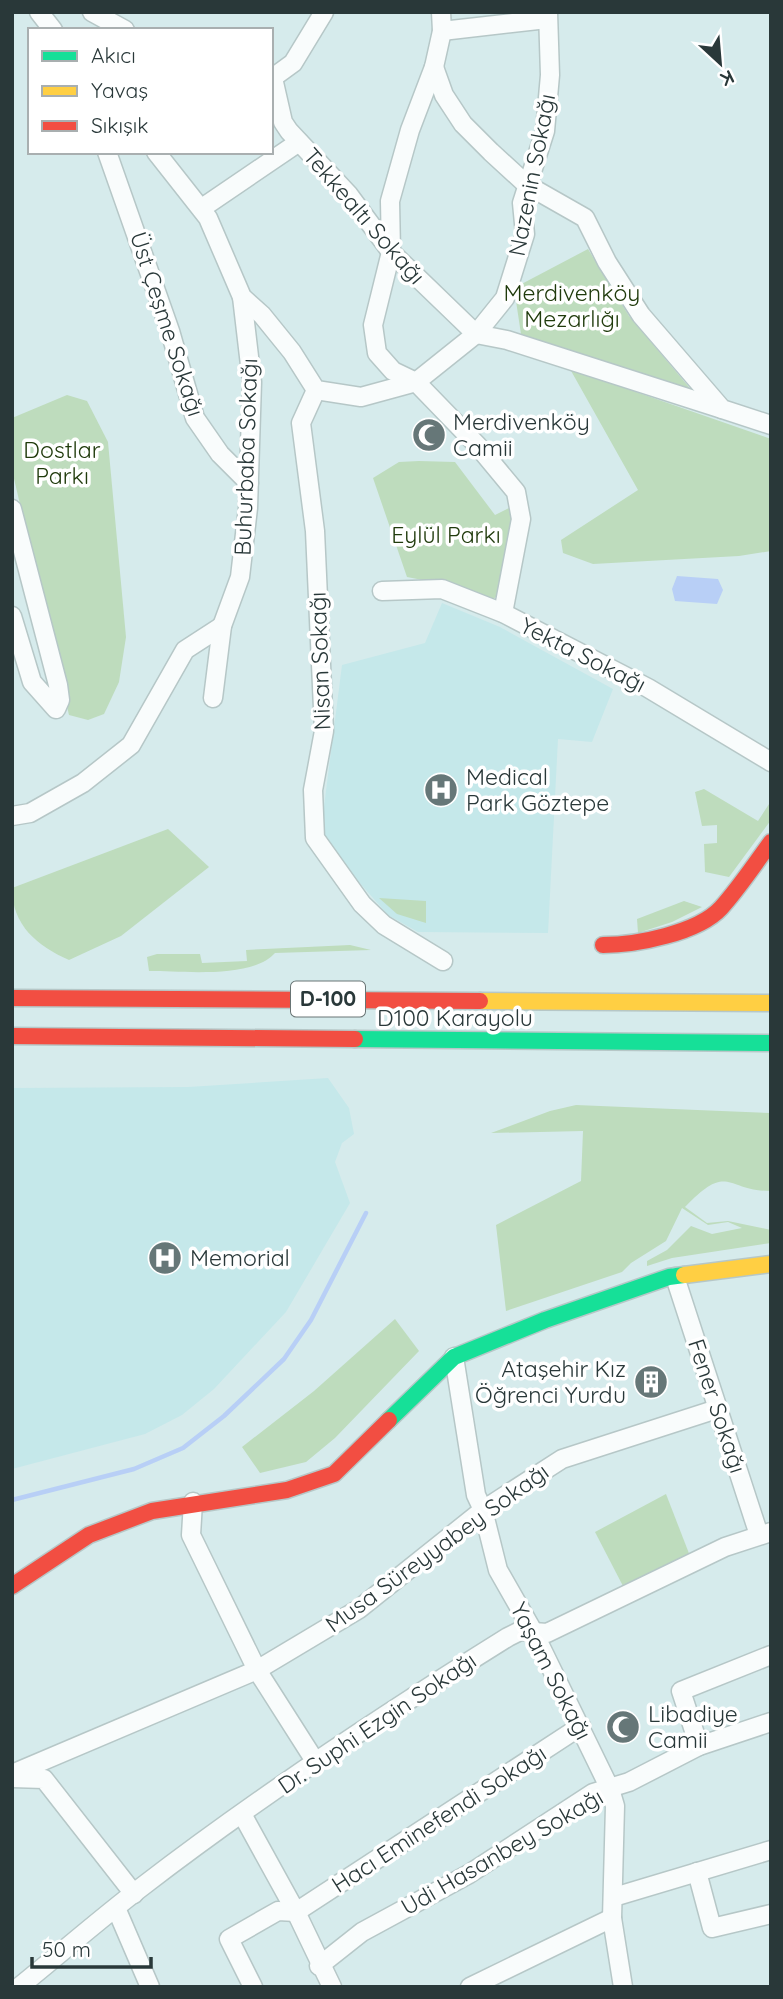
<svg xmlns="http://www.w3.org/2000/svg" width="783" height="1999" font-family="Quicksand,sans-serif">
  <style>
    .built { fill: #c5e8ea }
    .green { fill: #bedcbd }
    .water { fill: #b8cff6 }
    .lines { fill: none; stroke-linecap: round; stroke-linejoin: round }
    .stream { stroke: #b8cff6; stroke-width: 4.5 }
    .street-casing { stroke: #b6c7c7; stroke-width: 21 }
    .fast-casing { stroke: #b6c7c7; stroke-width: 19 }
    .slow-casing { stroke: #b6c7c7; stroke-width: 19 }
    .jam-casing { stroke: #b6c7c7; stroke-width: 19 }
    .street { stroke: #f9fcfc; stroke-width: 18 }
    .fast { stroke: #16e098; stroke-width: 16 }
    .slow { stroke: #ffcf43; stroke-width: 16 }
    .jam { stroke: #f24e42; stroke-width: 16 }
    .labels { text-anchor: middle; stroke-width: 7; stroke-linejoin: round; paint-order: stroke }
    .shield { fill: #fff; stroke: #697474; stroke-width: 2 }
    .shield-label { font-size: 21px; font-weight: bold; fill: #293839 }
    .street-label { font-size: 23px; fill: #293839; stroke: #fff }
    .park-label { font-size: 23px; fill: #203b0c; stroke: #fff }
    .poi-label { font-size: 23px; fill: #293839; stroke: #fff; text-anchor: start }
  </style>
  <rect width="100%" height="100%" fill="#d6ebec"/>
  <g class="built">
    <path d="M442 603 500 627 613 689 592 742 558 739 548 933 418 932 388 915 320 838 342 665 425 643Z"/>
    <path d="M328 1078 349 1108 354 1134 342 1143 335 1162 350 1203 286 1312 214 1389 182 1415 145 1434 12 1469V1088L188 1087Z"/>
  </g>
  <g class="green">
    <path d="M588 249 629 316 694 393 521 334 514 288Z"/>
    <path d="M570 369 771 439V551L739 556 593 564 563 553 561 540 638 490Z"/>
    <path d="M67 395 87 401 108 442 126 637 119 682 104 714 88 720 69 715 12 470V418Z"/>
    <path d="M419 461 455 462 495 515 509 508 516 529 500 592 491 602 443 584 407 577 373 478 399 462Z"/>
    <path d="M704 789 758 821 771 801V820L729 877 705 872 704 844 717 843V825L702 826 695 792Z"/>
    <path d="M168 829 209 867 121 936 69 960C37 946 12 925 12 888Z"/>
    <path d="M379 898 426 901V923L397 914Z"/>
    <path d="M684 901 702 907 672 922 638 933 637 919Z"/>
    <path d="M350 945 371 950 275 953C252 979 183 971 149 971L147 957 157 954H200L202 963 247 961 246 950Z"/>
    <path d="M576 1105 771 1113V1191C725 1191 729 1161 685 1207L707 1223 728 1221 771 1230V1243L672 1258 647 1266V1261L667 1250 691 1226 712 1234 742 1228 728 1222 708 1225 682 1208 666 1241 631 1263 622 1272 506 1311 496 1225 581 1181 583 1131 491 1133 550 1111Z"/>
    <path d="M395 1319 419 1351 335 1438 306 1462 260 1473 242 1447 314 1391Z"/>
    <path d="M666 1494 690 1556 624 1588 595 1532Z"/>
  </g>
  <path class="water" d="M677 576 718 579 723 590 717 604 675 601 672 589Z"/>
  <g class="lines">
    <path class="stream" d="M12 1500 134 1469 183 1448 224 1416 284 1359 311 1320 366 1213"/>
    <g class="street-casing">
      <g id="street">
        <path d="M39 12 53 30"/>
        <path d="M92 12 125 30"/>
        <path d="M441 12 442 31 434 67 410 130 390 201 391 252 373 325 377 353 393 371 416 382 477 445 516 492 521 519 503 613"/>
        <path d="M442 31 547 19"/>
        <path d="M434 67 444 95 463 124 491 152 527 185 585 218 607 262 641 315 722 409 771 425"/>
        <path d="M273 78 283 122 289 131 349 195 391 252 476 334 507 340 722 409"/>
        <path d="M271 79 293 63 324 12"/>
        <path d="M107 152 170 331 195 418 220 454 249 483"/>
        <path d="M156 152 208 218 242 297 262 315 292 352 316 390 361 397 416 382 476 334 505 298 525 234 522 203 545 131 550 75 548 12"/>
        <path d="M202 208 299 142"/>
        <path d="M316 390 301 423 315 531 324 731 313 790 315 838 362 904 384 925 443 961"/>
        <path d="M12 509 58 685 60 700 56 709 32 682 12 616"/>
        <path d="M382 591 442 589 503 613 648 688 771 762"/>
        <path d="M213 698 222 626 240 577 248 508 252 382 242 297"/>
        <path d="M12 816 30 813 83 783 131 745 185 650 222 626"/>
        <path d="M675 1277 759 1535"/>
        <path d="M454 1357 476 1495 483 1510 498 1570 534 1633 610 1789 615 1806 612 1918 623 1987"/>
        <path d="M193 1502 191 1535 257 1670 315 1761"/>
        <path d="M699 1746 681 1691 771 1655"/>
        <path d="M12 1774 257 1670 359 1609 483 1510 562 1459 717 1409"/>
        <path d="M12 1778 44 1779 134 1894"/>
        <path d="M242 1814 296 1912 332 1987"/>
        <path d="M697 1872 712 1928 771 1914"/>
        <path d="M614 1897 771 1850"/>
        <path d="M116 1908 150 1987"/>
        <path d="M319 1966 362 1932 469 1874 593 1793 629 1782 699 1746 771 1722"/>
        <path d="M19 1987C61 1953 101 1918 143 1886 260 1796 383 1715 508 1637L520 1631 547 1633 725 1547 771 1532"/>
        <path d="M253 1987 229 1939 278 1911 296 1912 581 1726"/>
        <path d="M470 1987 612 1918"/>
      </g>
    </g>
    <g class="fast-casing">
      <g id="fast">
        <path d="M355 1039 771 1043"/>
        <path d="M389 1420 454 1357 545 1320 669 1277 684 1275"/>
      </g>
    </g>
    <g class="slow-casing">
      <g id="slow">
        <path d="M480 1001 771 1003"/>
        <path d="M684 1275 771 1264"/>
      </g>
    </g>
    <g class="jam-casing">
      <g id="jam">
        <path d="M603 945C636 945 698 933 721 908 739 888 755 864 771 842"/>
        <path d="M12 998 480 1001"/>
        <path d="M12 1036 355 1039"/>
        <path d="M12 1586 89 1535 152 1511 287 1490 334 1474 389 1420"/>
      </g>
    </g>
    <use href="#street" class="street"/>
    <use href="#fast" class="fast"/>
    <use href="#slow" class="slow"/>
    <use href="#jam" class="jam"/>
  </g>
  <defs>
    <g id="mosque-disc" transform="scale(1.75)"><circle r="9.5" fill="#667778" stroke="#fff"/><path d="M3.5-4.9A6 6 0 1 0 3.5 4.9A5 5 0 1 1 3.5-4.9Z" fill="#fff"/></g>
    <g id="hospital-disc" transform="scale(1.75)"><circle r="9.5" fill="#667778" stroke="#fff"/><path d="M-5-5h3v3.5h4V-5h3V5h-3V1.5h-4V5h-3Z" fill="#fff"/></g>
    <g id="building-disc" transform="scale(1.75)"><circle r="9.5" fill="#667778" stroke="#fff"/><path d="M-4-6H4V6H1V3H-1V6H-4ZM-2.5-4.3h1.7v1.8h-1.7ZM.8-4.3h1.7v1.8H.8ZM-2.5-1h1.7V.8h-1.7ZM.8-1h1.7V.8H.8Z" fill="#fff"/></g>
  </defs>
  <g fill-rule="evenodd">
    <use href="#mosque-disc" x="429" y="435"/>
    <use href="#hospital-disc" x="441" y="790"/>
    <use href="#hospital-disc" x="165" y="1258"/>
    <use href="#building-disc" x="651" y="1382"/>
    <use href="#mosque-disc" x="623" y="1727"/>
  </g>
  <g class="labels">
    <rect class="shield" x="291" y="981.5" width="74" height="35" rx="5"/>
    <g class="shield-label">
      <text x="328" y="1006">D-100</text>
    </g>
    <g class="street-label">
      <text transform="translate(532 175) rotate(-79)" y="8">Nazenin Sokağı</text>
      <text transform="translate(364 216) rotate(49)" y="8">Tekkealtı Sokağı</text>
      <text transform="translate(167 324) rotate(72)" y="8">Üst Çeşme Sokağı</text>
      <text transform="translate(246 457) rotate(-88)" y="8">Buhurbaba Sokağı</text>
      <text transform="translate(583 655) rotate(27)" y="8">Yekta Sokağı</text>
      <text transform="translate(320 661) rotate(-92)" y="8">Nisan Sokağı</text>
      <text x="455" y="1026">D100 Karayolu</text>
      <text transform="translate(717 1406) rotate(72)" y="8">Fener Sokağı</text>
      <text transform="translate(437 1548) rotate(-36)" y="8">Musa Süreyyabey Sokağı</text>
      <text transform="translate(551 1671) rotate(63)" y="8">Yaşam Sokağı</text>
      <text transform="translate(377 1723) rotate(-34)" y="8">Dr. Suphi Ezgin Sokağı</text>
      <text transform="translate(439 1819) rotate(-33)" y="8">Hacı Eminefendi Sokağı</text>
      <text transform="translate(502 1852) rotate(-30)" y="8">Udi Hasanbey Sokağı</text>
    </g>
    <g class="park-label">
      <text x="572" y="301">Merdivenköy<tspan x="572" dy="26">Mezarlığı</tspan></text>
      <text x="62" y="458">Dostlar<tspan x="62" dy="26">Parkı</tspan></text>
      <text x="446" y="543">Eylül Parkı</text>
    </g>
    <g class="poi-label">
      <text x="453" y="430">Merdivenköy<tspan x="453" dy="26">Camii</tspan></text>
      <text x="466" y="785">Medical<tspan x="466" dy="26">Park Göztepe</tspan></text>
      <text x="190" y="1266">Memorial</text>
      <text x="626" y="1377" text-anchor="end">Ataşehir Kız<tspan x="626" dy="26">Öğrenci Yurdu</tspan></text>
      <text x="648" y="1722">Libadiye<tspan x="648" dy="26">Camii</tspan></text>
    </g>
  </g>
  <rect width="783" height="1999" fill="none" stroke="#293839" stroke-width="28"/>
  <rect x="28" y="28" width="245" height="126" fill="#ffffff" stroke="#a9afb0" stroke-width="2"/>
  <rect x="42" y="51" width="35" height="10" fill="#16e098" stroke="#a9afb0" stroke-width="2"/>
  <text x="91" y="63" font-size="21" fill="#293839">Akıcı</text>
  <rect x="42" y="86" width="35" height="10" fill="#ffcf43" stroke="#a9afb0" stroke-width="2"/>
  <text x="91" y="98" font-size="21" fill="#293839">Yavaş</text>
  <rect x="42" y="121" width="35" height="10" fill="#f24e42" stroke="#a9afb0" stroke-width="2"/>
  <text x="91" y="133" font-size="21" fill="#293839">Sıkışık</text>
  <g transform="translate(720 63) rotate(154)" stroke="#ffffff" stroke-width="5" paint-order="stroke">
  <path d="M0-5L12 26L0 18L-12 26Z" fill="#293839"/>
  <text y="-10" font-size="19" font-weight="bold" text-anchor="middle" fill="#293839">K</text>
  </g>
  <path d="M32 1957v10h119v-10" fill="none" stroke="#293839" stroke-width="3.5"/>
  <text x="42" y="1957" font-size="21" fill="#293839" stroke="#ffffff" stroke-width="5" paint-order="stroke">50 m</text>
</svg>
